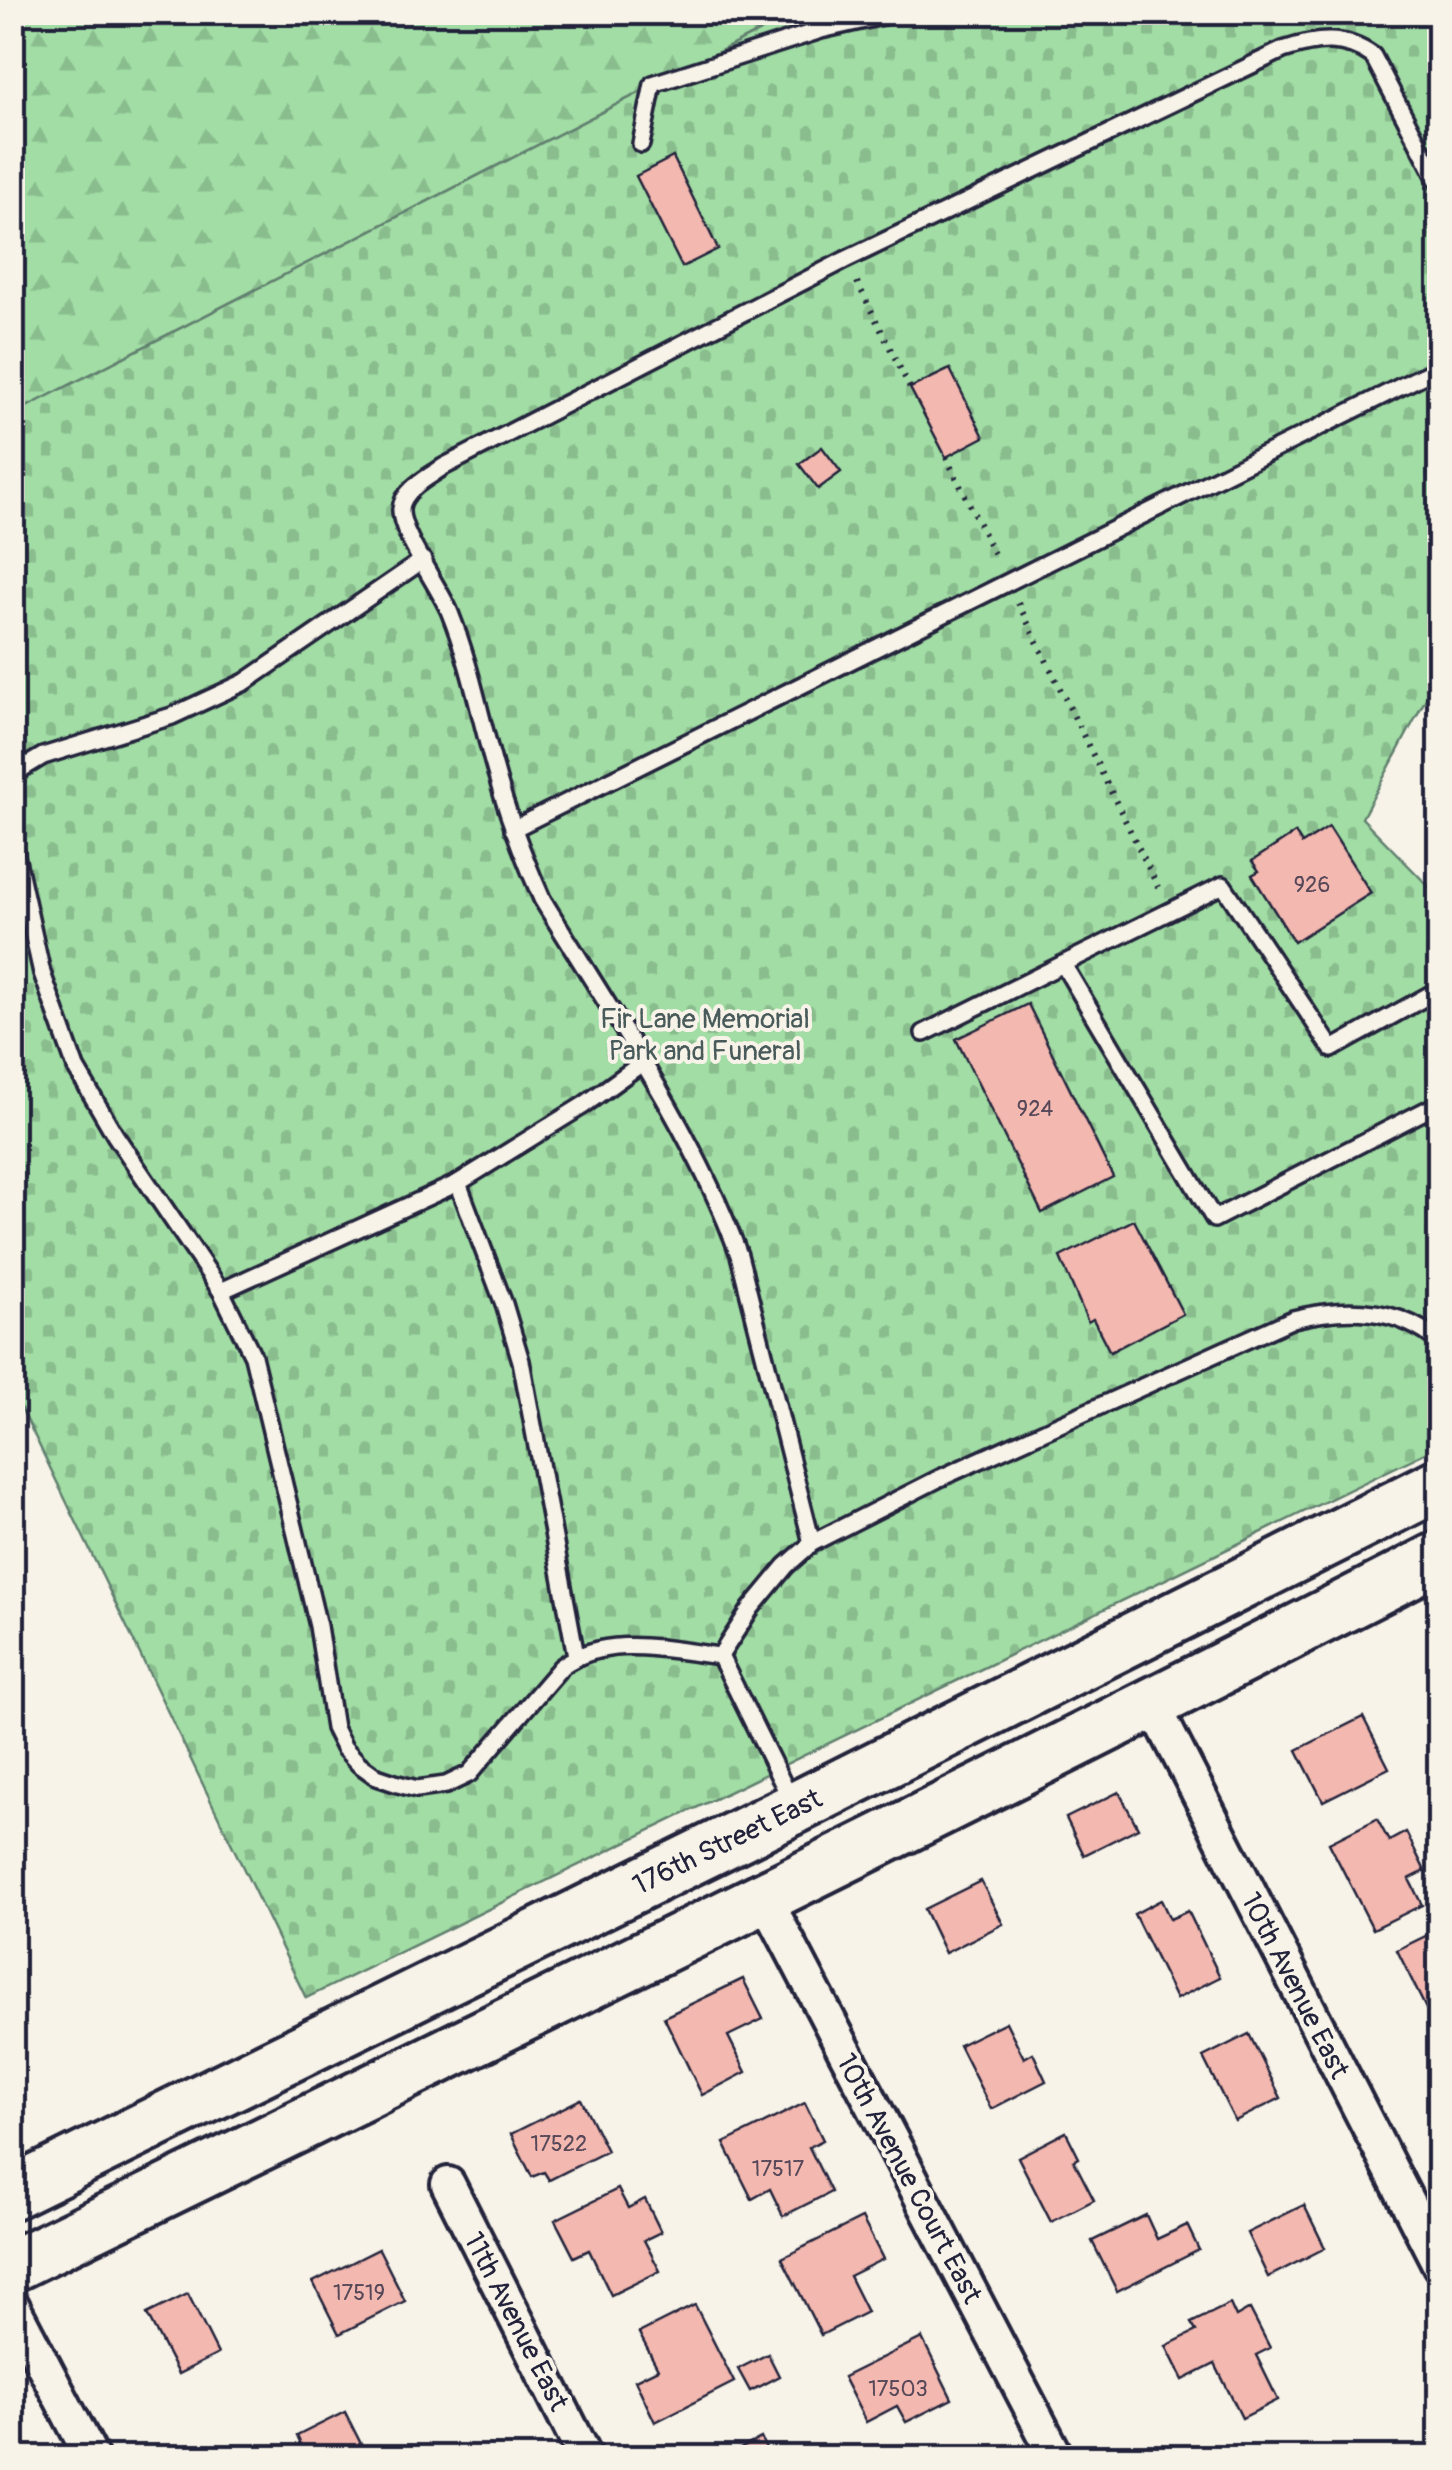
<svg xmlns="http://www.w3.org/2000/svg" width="1452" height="2470" font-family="Pangolin,sans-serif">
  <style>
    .forest { fill: url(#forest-firs); stroke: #628070; stroke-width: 2.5 }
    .cemetery { fill: url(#cemetery-stones); stroke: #628070; stroke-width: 2.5 }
    .building { fill: #f3b8af; stroke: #22223b; stroke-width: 2.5 }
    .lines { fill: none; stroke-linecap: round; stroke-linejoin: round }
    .lane-casing { stroke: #22223b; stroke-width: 22 }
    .street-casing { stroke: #22223b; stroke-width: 40 }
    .primary-casing { stroke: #22223b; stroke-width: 58 }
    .path { stroke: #22223b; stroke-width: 6; stroke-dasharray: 2.5 8; stroke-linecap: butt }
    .lane { stroke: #f7f3e8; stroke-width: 15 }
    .street { stroke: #f7f3e8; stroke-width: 32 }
    .primary { stroke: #f7f3e8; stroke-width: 50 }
    .labels { text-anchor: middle; stroke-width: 8; stroke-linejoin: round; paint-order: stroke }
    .number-label { font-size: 22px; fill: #564858 }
    .park-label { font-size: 28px; fill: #485a5a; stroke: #f7f3e8 }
    .street-label { font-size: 28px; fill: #22223b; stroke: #f7f3e8 }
  </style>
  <defs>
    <pattern id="forest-firs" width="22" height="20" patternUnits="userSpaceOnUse" patternTransform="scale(2.5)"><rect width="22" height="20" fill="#a1dda4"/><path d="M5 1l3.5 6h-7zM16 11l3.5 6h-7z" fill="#8abd8e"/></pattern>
    <pattern id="cemetery-stones" width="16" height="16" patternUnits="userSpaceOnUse" patternTransform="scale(2.5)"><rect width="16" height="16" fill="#a1dda4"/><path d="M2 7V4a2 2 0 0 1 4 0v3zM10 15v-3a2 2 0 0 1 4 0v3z" fill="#8abd8e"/></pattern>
  </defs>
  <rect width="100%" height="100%" fill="#f7f3e8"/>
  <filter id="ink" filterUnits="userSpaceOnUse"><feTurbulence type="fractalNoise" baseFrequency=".01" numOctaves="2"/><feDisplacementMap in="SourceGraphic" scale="20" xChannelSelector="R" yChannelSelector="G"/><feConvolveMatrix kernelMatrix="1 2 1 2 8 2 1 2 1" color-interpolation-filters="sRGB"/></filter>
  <g filter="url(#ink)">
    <path class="forest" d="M13 13H795L13 414Z"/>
    <path class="cemetery" d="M795 13H1439V674L1362 818 1439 897V1446L306 1998 13 1391V414Z"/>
    <g class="building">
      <path d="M673 157 718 249 682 267 636 176Z"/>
      <path d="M950 369 984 437 946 457 910 388Z"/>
      <path d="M822 447 841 472 818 489 799 464Z"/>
      <path d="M1329 827 1371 893 1294 942 1252 875 1259 871 1252 861 1295 833 1302 844Z"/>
      <path d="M1028 1004 1113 1177 1042 1213 956 1039Z"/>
      <path d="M1134 1220 1183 1314 1110 1352 1093 1319 1088 1322 1060 1257Z"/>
      <path d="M1363 1717 1389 1768 1323 1801 1297 1750Z"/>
      <path d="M1119 1792 1138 1828 1084 1855 1066 1818Z"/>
      <path d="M1377 1819 1389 1841 1406 1832 1425 1871 1409 1879 1422 1905 1373 1929 1329 1843Z"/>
      <path d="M981 1881 1003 1924 945 1953 924 1909Z"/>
      <path d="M1161 1900 1170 1919 1188 1911 1220 1977 1176 1999 1134 1914Z"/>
      <path d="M1440 1929V2037L1397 1950Z"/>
      <path d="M743 1979 763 2019 728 2036 746 2072 702 2095 664 2017Z"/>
      <path d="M1006 2022 1024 2058 1033 2053 1046 2081 991 2109 959 2045Z"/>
      <path d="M1249 2034 1281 2098 1235 2121 1203 2057Z"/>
      <path d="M581 2099 607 2151 549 2180 544 2172 532 2177 511 2134Z"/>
      <path d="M805 2103 823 2140 809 2147 831 2192 783 2216 770 2189 752 2199 724 2143Z"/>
      <path d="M1066 2132 1079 2158 1074 2161 1094 2200 1051 2222 1018 2157Z"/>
      <path d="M618 2189 628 2208 645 2199 661 2232 644 2240 660 2271 611 2295 589 2250 574 2257 555 2220Z"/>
      <path d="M1304 2205 1325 2248 1268 2277 1247 2233Z"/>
      <path d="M1146 2215 1157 2239 1187 2225 1199 2250 1117 2291 1092 2241Z"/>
      <path d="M862 2218 883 2259 849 2276 867 2312 821 2335 782 2258Z"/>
      <path d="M379 2249 405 2301 339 2334 313 2282Z"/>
      <path d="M188 2294 218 2354 178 2374 147 2314Z"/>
      <path d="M1230 2304 1236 2317 1250 2309 1270 2348 1256 2355 1278 2400 1242 2418 1215 2364 1183 2380 1166 2346 1196 2331 1191 2323Z"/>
      <path d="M695 2305 734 2382 655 2422 635 2380 658 2369 639 2333Z"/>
      <path d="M922 2338 952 2399 906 2422 897 2406 866 2422 843 2377Z"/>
      <path d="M768 2354 779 2376 750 2391 738 2369Z"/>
      <path d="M345 2412 368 2458H307L297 2436Z"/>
      <path d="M761 2438 770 2458H723Z"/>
      <path d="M1440 2445V2458H1414Z"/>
    </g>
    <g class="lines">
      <g class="lane-casing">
        <g id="lane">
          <path d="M641 144 653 84 821 30 900 12"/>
          <path d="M12 780 23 768 43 756 172 716 245 682 423 560"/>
          <path d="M513 829 1440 367"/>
          <path d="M12 838 42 973 76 1068 115 1135 221 1291 253 1356 318 1626 334 1728 344 1748 359 1764 377 1777 398 1784 417 1789 446 1785 469 1774 561 1667C606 1633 668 1650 720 1656L791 1800"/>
          <path d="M1063 964 1223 885 1332 1049 1440 989"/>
          <path d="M924 1033 1063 964 1214 1219 1440 1103"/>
          <path d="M458 1183 504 1304 521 1361 576 1656"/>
          <path d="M221 1291 458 1183 584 1105 642 1063"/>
          <path d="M812 1543 739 1255C695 1133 610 1010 542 899 523 856 507 814 495 769 480 717 470 663 450 613 440 588 399 532 401 509 402 490 429 477 443 467L845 260 1283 50C1316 39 1344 35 1373 56L1440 185"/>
          <path d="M720 1656 751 1608 786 1566 812 1543 940 1478 1293 1319C1345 1306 1398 1306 1440 1343"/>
        </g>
      </g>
      <g class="street-casing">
        <g id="street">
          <path d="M1153 1704 1440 2266"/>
          <path d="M765 1898 1057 2458"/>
          <path d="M448 2184 586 2458"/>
          <path d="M12 2305 92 2458"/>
        </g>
      </g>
      <g class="primary-casing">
        <g id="primary">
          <path d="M12 2193 795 1808 1440 1484"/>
          <path d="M12 2266C490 2033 967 1800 1440 1557"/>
        </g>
      </g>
      <g class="path">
        <path d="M857 282 910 388"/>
        <path d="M946 457 997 560"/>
        <path d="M1018 603 1158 887"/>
      </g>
      <use href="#lane" class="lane"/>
      <use href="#street" class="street"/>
      <use href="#primary" class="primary"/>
    </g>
  </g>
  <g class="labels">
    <g class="number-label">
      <text x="1312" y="892">926</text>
      <text x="1035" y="1116">924</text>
      <text x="559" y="2151">17522</text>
      <text x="778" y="2176">17517</text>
      <text x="359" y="2300">17519</text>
      <text x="898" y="2396">17503</text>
    </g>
    <g class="park-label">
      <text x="705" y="1028">Fir Lane Memorial<tspan x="705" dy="32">Park and Funeral</tspan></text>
    </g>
    <g class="street-label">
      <text transform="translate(727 1841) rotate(-26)" y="10">176th Street East</text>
      <text transform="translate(1296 1985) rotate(63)" y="10">10th Avenue East</text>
      <text transform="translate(910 2178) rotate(62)" y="10">10th Avenue Court East</text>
      <text transform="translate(517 2321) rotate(63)" y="10">11th Avenue East</text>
    </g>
  </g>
  <rect width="1452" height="2470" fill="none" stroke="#f7f3e8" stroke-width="50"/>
  <rect x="25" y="25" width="1402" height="2420" fill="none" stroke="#22223b" stroke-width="4" filter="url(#ink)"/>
</svg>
